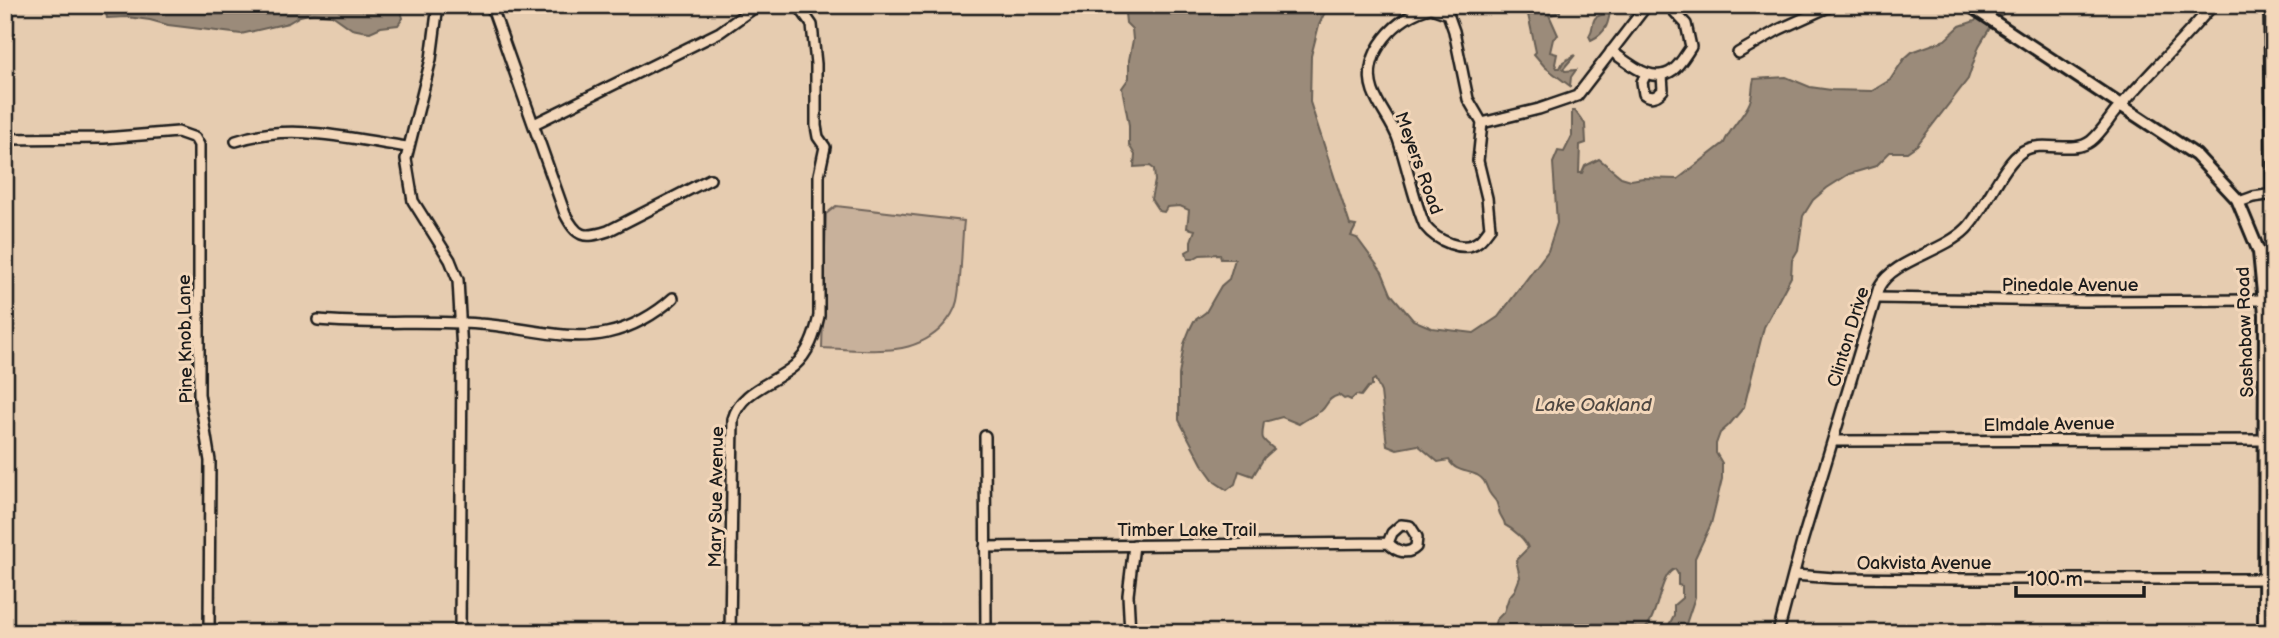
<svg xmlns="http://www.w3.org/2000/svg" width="2279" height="638" font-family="'Balsamiq Sans',sans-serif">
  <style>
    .green { fill: #c8b19b; stroke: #72665c; stroke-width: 2 }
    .water { fill: #9b8b7a; stroke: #685f54; stroke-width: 2 }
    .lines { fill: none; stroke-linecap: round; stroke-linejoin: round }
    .minor-casing { stroke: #1c1c1c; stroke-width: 14 }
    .tertiary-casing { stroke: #1c1c1c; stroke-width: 16 }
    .minor { stroke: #f3d7ba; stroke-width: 9 }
    .tertiary { stroke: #f3d7ba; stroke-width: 10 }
    .labels { text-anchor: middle; stroke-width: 6; stroke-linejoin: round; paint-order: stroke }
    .street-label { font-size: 18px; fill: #1c1c1c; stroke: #f3d7ba }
    .water-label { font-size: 19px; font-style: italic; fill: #4f4842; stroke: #f3d7ba }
  </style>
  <rect width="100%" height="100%" fill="#e6ccb0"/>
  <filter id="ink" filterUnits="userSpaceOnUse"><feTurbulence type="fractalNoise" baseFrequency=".0143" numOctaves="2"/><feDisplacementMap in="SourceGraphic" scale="14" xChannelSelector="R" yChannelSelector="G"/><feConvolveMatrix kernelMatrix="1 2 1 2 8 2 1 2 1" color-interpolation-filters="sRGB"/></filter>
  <g filter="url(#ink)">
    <path class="green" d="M836 206 964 221C961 247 962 276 957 301 955 311 947 322 940 329 908 359 863 349 822 348L826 214Z"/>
    <g class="water">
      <path d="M104 5H394L401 11 403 18 398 25 381 27 370 32 362 31 352 29 332 15 313 13 300 16 288 23 241 34 168 25 150 20 127 17 107 18Z"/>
      <path d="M1121 5H1328L1319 25 1311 56 1310 102 1350 225 1356 226 1351 236 1357 238 1382 272 1391 294 1413 320 1432 328 1474 333 1498 317 1548 251 1557 223 1553 163 1558 151 1564 152 1572 136V111H1575L1585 124 1586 143 1580 145 1579 173H1582L1585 166 1599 159 1621 177 1631 180 1643 178 1678 179 1724 143C1730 129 1741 119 1748 106 1754 96 1751 88 1754 79L1786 77 1810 87 1831 90 1872 91 1890 80 1904 59 1912 52 1945 40 1960 26 1975 21 1987 5H2019L2010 7 1993 23 1979 46 1968 79 1917 145 1907 152H1890L1876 166 1849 174 1827 188 1813 200 1803 216 1798 250 1792 260 1791 277 1764 327 1744 407 1729 425 1720 433 1716 444V453L1722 463V479L1711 524 1695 558V597L1683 633H1665L1674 615V605L1682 598V586L1678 585V574L1675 569C1660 573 1659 613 1646 628L1650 633H1522L1519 630 1492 633 1496 620 1504 612 1509 597 1515 590 1520 577 1516 560 1528 548C1526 540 1513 529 1505 525 1504 518 1500 517 1499 511 1496 497 1495 502 1489 492 1485 484 1486 480 1477 475 1467 470 1455 472 1449 460L1438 462 1418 445 1397 449 1387 445 1381 392 1375 379 1372 381V386L1368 387 1361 396 1356 395 1351 400 1347 398 1344 399 1339 395C1326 399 1329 404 1321 411 1316 414 1304 420 1299 424L1282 417 1264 422C1261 441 1261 438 1274 449L1264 458 1253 476 1239 471 1235 484 1227 490 1215 482 1202 464 1179 420V375L1184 344 1190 329 1194 321 1206 312 1221 286 1229 279 1235 259H1221L1220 254 1200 255 1193 259H1188L1186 252 1191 249V241L1195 230 1187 228 1189 210 1180 206 1167 207 1164 212 1159 211 1151 199 1155 181 1154 169 1150 166 1134 167 1135 155 1129 145V125L1122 88 1129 78V60L1133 40 1132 29 1126 23 1125 13Z"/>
      <path d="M1526 5H1554V9L1560 11V13L1549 15 1558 35 1553 39 1550 52 1557 54 1555 64 1557 68H1560L1563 62 1575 55 1563 69 1565 71 1576 70 1571 77 1570 86 1545 67 1534 54 1536 52Z"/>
      <path d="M1605 5H1611C1609 22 1607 33 1591 40L1589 36C1597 23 1587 16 1608 14V8Z"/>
    </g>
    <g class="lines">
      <g class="minor-casing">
        <g id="minor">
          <path d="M438 5 431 59 406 159 413 201 450 260 458 280 462 352 460 633"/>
          <path d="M491 5 565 214C577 237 583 239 608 231L710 179"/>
          <path d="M2269 5 2272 194"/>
          <path d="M1431 8 1448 14 1454 31 1468 99 1482 123 1478 161 1487 198 1490 228C1487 232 1483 238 1479 241 1463 254 1436 240 1425 226 1413 198 1408 168 1398 139 1392 122 1379 108 1373 91 1360 54 1397 15 1431 8Z"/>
          <path d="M1611 51C1628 62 1652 86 1673 70 1680 65 1686 54 1691 47L1686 24 1668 5"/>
          <path d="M1738 53 1778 30 1833 5"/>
          <path d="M1646 74 1642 82 1644 94C1652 99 1657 97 1663 90L1662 75"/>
          <path d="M1482 123 1539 109 1577 96 1647 5"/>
          <path d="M534 124 720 32 758 5"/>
          <path d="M5 139 104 138 178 132 195 138 199 145V394L210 461 209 633"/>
          <path d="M236 141C291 122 352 139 407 147"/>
          <path d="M2239 202 2253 197 2274 194"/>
          <path d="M1876 298 2083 301 2264 300"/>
          <path d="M318 320C372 325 426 320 479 324 521 326 565 342 607 333 631 328 656 314 673 298"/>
          <path d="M985 436 986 633"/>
          <path d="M1834 441 2265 440"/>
          <path d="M985 547 1388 543C1396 551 1407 556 1416 547L1417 537 1410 526 1401 525 1392 533 1388 543"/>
          <path d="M1794 575 1834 578 1949 579H2264"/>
          <path d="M730 633 733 419C741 390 773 384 794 366 809 353 815 334 819 316V175L825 147 818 137 816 126V64L812 25 798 5"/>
          <path d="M1130 633 1128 595 1134 545"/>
          <path d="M1778 633 1802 542 1879 287C1893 260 1943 252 1966 229 1986 209 2002 164 2023 151 2043 139 2073 155 2091 141 2101 133 2107 122 2115 112 2147 76 2181 42 2213 5"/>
        </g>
      </g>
      <g class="tertiary-casing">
        <path id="tertiary" d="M1969 5 2196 155 2237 199 2259 252 2265 314 2264 633"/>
      </g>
      <use href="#minor" class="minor"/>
      <use href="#tertiary" class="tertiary"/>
    </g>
  </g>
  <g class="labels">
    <g class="street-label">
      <text transform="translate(1419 163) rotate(70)" y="6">Meyers Road</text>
      <text x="2070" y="291">Pinedale Avenue</text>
      <text transform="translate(2245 332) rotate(-92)" y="6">Sashabaw Road</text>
      <text transform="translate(1848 337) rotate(-73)" y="6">Clinton Drive</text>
      <text transform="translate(185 339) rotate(-91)" y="6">Pine Knob Lane</text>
      <text transform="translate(2049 424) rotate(-1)" y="6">Elmdale Avenue</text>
      <text transform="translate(716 497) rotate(-89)" y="6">Mary Sue Avenue</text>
      <text x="1187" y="536">Timber Lake Trail</text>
      <text x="1924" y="569">Oakvista Avenue</text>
    </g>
    <g class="water-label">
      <text x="1593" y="411">Lake Oakland</text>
    </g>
  </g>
  <rect width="2279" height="638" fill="none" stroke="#f3d7ba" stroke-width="28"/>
  <rect x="14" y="14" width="2251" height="610" fill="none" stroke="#1c1c1c" stroke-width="2.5" filter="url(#ink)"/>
  <path d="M2016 586v10h128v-10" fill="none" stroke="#1c1c1c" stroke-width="3.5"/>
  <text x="2027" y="586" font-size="21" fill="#1c1c1c" stroke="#f3d7ba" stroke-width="5" paint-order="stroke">100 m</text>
</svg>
